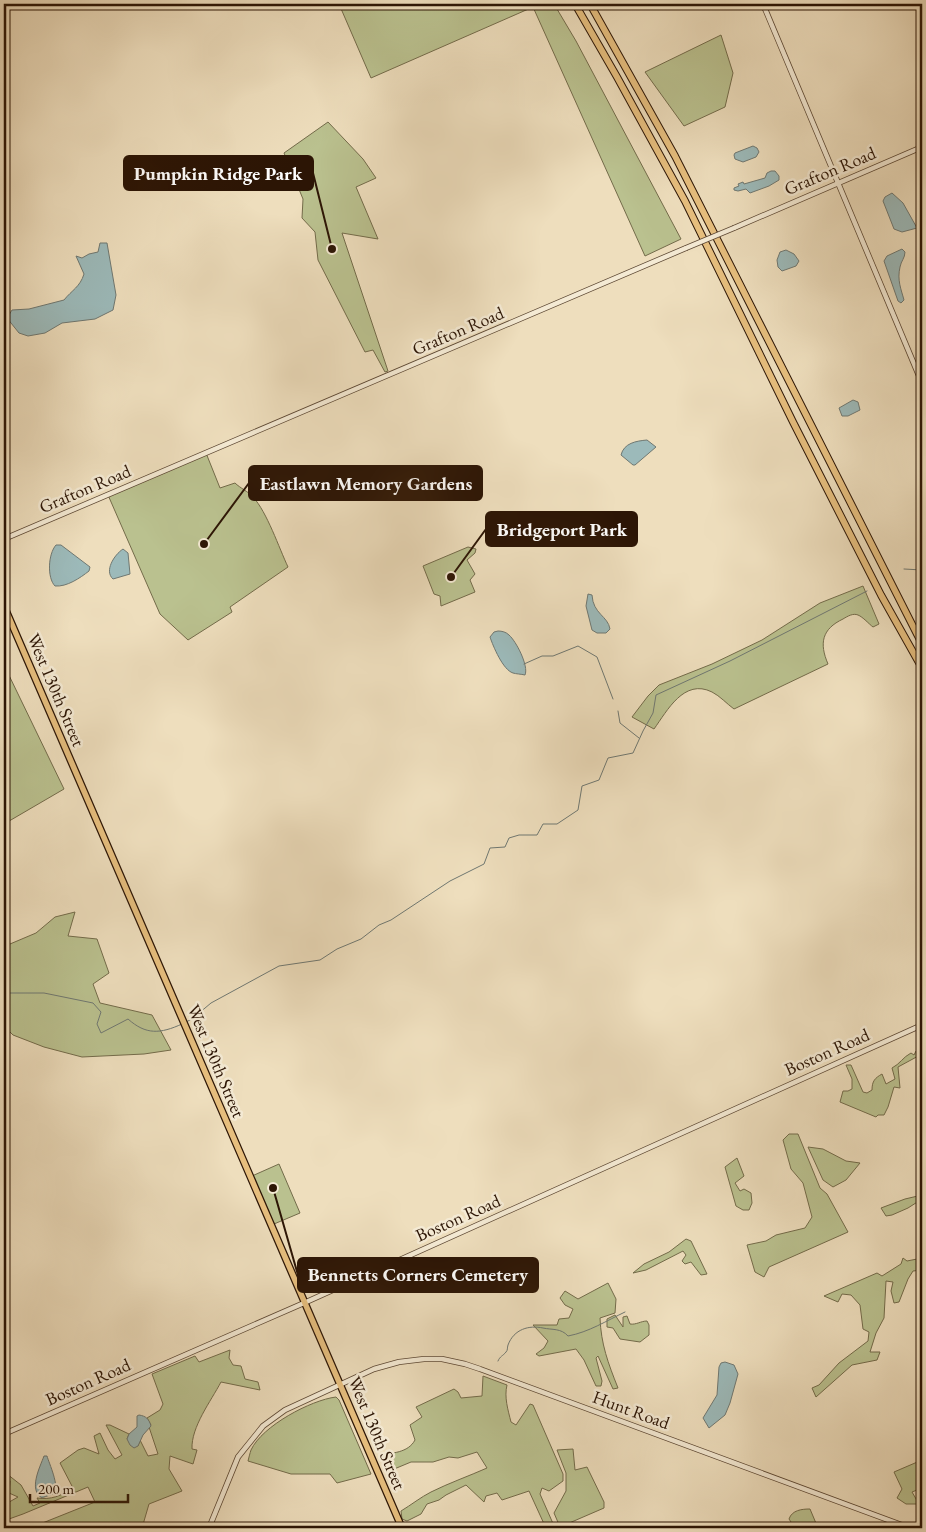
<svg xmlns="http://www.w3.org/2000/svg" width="926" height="1532" font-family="'EB Garamond',serif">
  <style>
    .green { fill: #bac18f; stroke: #736b4a }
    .water { fill: #9cbaba; stroke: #6f7872 }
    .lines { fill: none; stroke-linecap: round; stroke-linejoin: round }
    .stream { stroke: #6f7872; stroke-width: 1 }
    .minor-casing { stroke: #5c4733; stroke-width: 6 }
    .major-casing { stroke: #2c1505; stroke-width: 8 }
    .highway-casing { stroke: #2c1505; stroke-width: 8 }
    .minor { stroke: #f4ead4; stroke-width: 4.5 }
    .major { stroke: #e7bf7e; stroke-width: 5.5 }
    .highway { stroke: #e7bf7e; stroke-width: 6 }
    .minor-bridge-casing { stroke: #5c4733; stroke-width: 6; stroke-linecap: butt }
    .minor-bridge { stroke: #f4ead4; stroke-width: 4.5 }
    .labels { text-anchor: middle; stroke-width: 5; stroke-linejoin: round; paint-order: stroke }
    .street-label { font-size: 18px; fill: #2c1505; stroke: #f4ead4 }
    .leader { fill: none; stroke: #2c1505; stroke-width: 2 }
    .callout-dot { fill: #2c1505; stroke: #f4ead4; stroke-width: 2 }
    .callout { fill: #2c1505; stroke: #2c1505; stroke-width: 2 }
    .callout-label { font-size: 19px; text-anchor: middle; font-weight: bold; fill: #fff }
  </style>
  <rect width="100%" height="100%" fill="#eedebd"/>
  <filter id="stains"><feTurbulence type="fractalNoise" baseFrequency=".004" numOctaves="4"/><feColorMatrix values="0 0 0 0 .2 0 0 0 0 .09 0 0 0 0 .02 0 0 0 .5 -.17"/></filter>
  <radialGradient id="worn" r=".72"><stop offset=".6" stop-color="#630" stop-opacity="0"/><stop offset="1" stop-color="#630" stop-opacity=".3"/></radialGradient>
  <g class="green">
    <path d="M339 4H554L576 41 681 239 645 256 533 7 371 78Z"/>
    <path d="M721 35 733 73 725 107 684 126 645 72Z"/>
    <path d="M328 122 363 159 376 178 356 187 378 239 342 233 388 371 385 372 373 350 365 352 318 260 315 232 302 218 303 199 284 153Z"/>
    <path d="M206 453 220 488 235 483C240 488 249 492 253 497 267 512 279 548 288 567L230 607 232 612 188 640 160 614 108 495Z"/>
    <path d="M468 547 476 549 475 553 467 560 475 574 470 580 475 592 441 606 440 596 434 594 423 566Z"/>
    <path d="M863 586 879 624 873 627C869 624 863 617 858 615 853 613 848 616 843 619 822 629 819 643 828 664L734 709C727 704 720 696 712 692 684 678 667 711 654 729L632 717 648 696 659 685 712 664 762 640 820 603Z"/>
    <path d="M4 665 64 789 4 824Z"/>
    <path d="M75 912 68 936 97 939 109 973 93 984 100 1003 152 1015 171 1050 144 1054 82 1057 44 1047 13 1035 4 1026V939L10 944 36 933 55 917Z"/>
    <path d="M922 1049V1054L898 1067 900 1088 894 1087 888 1107 884 1115H878L876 1117 840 1102 843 1091H848L852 1089V1079L846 1065H851L863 1092 867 1093 872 1090C872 1081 875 1078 882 1074L886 1084 895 1079 892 1068C900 1064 903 1057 911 1053L914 1055 916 1051Z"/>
    <path d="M789 1134H798L820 1188 827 1194 848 1232 769 1267 764 1277 755 1272 747 1245 766 1241 776 1235 805 1228 812 1217 803 1183 791 1169 783 1140Z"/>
    <path d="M808 1147 823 1149 846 1161 860 1163 846 1180 833 1187 823 1180Z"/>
    <path d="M737 1158 744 1176 735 1183 740 1191 744 1189 751 1193 752 1203 749 1210H743L736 1206 725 1167Z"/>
    <path d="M279 1164 300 1213 274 1224 252 1176Z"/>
    <path d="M922 1195V1199L908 1208 892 1215 886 1216 881 1208 905 1199Z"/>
    <path d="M686 1239 691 1241 707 1274 701 1275 691 1262 685 1264 682 1261 686 1255 683 1251 646 1270 633 1273 644 1264 669 1252Z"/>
    <path d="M922 1254V1270L913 1271 908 1279 899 1302 894 1303 891 1291 893 1282 886 1281 884 1318 876 1333 870 1352H880L877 1360 852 1365 816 1397 812 1388 819 1385 839 1363 868 1341 869 1332 863 1329 860 1305 851 1295 842 1294 838 1302 824 1296 877 1273 882 1276 901 1264 903 1258 907 1261 917 1259Z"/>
    <path d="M608 1283 616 1299 615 1313 600 1318C601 1344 608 1363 618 1388L613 1389 598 1356 596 1358 602 1381 601 1386H596L584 1360 576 1349 539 1356 536 1354 544 1348 548 1341 533 1325H557L559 1319 569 1318 573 1309 565 1305 560 1298 565 1291 578 1299Z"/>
    <path d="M615 1315 623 1327V1317L627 1316 630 1324C636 1325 641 1321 647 1321L649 1325V1335L640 1342 620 1339 613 1328 607 1327V1319Z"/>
    <path d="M230 1350 229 1358 233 1365 241 1366 245 1379 258 1382 260 1390 221 1382C211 1401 191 1427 192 1449L197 1450 193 1464 170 1456 169 1469 182 1491 149 1504 142 1528H47V1527L35 1526 95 1502 88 1487 23 1514 9 1519 4 1515V1505L18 1497 9 1493 10 1481 5 1477 7 1474 21 1485 33 1506 40 1503 37 1498C51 1500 61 1496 73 1488L60 1463 78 1450 84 1448 99 1454 94 1436 100 1433 108 1450 115 1459 122 1455 106 1425H110L129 1434 127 1439 138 1446 140 1440 148 1456 158 1454 149 1427 151 1425 147 1418 160 1410 163 1404 152 1374 195 1356 199 1362Z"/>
    <path d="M483 1376 507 1385C504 1397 508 1410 511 1422L516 1425 530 1404 533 1405 563 1474V1481L549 1491 542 1488 540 1494 555 1528H543L545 1526 529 1491 502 1500 497 1493 486 1496 484 1502 466 1485 446 1495 439 1500 427 1504 421 1514 407 1521 402 1519 401 1511C411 1505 421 1497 431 1492 449 1483 469 1476 487 1468L477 1452 458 1458 449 1457 433 1462H411L387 1472 379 1455C392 1453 408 1453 415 1440L410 1425 422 1417 416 1407 454 1389 458 1392 461 1398 482 1396Z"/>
    <path d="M336 1397 339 1400 371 1474 337 1483 330 1474H291L248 1461C249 1457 250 1453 251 1450 262 1426 311 1400 336 1397Z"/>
    <path d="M573 1449 575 1470 587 1467 604 1502V1508L560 1527 554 1513 566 1491V1473L557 1450Z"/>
    <path d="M922 1460V1488L912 1492 919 1504H906L897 1498 902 1489 894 1472Z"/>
    <path d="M810 1509 818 1528H795L789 1519C792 1510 802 1509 810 1509Z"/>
  </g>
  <g class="water">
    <path d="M753 146 757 148 759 152 756 157 743 162 735 159 734 155 735 153Z"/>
    <path d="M771 171H775L779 176V180L769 186 750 193 746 189 738 191 734 190V188L739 186 738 184 743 182 744 184 765 178 767 173Z"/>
    <path d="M892 193 903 203 917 228 902 232 894 229 883 201 885 197Z"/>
    <path d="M100 243H107L116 295 113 310 95 319 62 323 45 333 28 336 19 333 7 318 12 310 29 309 64 300C72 290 80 287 84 274L76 256 82 258 89 254 98 252Z"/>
    <path d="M902 249 905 252C905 258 901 261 900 267 897 280 901 289 904 300L901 303 898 301 884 261 887 256Z"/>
    <path d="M786 250 794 254 799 261 796 266 782 271 778 267 777 260 780 252Z"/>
    <path d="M853 400 858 402 860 410 848 416H842L839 408Z"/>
    <path d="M647 440 656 447 635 465H633L621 455C624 443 636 441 647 440Z"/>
    <path d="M56 545H61L90 567 89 571C80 578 67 587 55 586 47 578 48 554 56 545Z"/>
    <path d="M123 549 128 553 130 574 113 579C104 571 114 555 123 549Z"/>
    <path d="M588 594 592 595C593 614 608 616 610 629L606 633H597L592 630 586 606Z"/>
    <path d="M498 631C502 631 506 632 509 635 516 641 529 666 525 675 521 674 516 674 513 673 503 670 493 646 490 637L494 632Z"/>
    <path d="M725 1362 734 1365 738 1374 730 1403 725 1415 709 1428 703 1418 717 1395 719 1367 721 1363Z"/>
    <path d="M139 1415C146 1416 149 1419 151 1426L143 1435 138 1446 134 1448 130 1445 127 1439 129 1434 137 1427V1416Z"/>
    <path d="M44 1456H47C49 1463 60 1487 54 1493 52 1495 46 1496 42 1498 28 1490 40 1467 44 1456Z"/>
  </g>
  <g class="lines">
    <g class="stream">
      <path d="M904 569 922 570"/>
      <path d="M524 664 542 656H553L578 646 597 657 613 699"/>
      <path d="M618 711 620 723 639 738"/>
      <path d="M4 993H44L93 1003 101 1012 97 1024 101 1033 128 1019C146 1035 160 1034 182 1024"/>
      <path d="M186 1022 192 1019 211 1003 279 966 320 960 337 949 361 939 379 925 391 920 450 881 484 864 490 848 505 847 509 838 519 835H537L543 824H557L578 810 582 786 599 780 608 758 633 753 643 731 653 713 656 695 730 661 867 591"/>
      <path d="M498 1361C500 1356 503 1356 506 1352 508 1350 507 1348 508 1345 514 1329 529 1325 543 1328 552 1330 561 1328 568 1336 589 1332 606 1321 625 1312"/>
    </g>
    <g class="minor-casing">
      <g id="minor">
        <path d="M763 4 922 383"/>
        <path d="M734 228 922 147"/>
        <path d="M4 539 686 248"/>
        <path d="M4 1434 304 1303 922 1025"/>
        <path d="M209 1528 238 1457 263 1426 285 1410 374 1369 399 1362 424 1359H442L465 1364 480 1369 910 1528"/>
      </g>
    </g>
    <g class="major-casing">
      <path id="major" d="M4 606 402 1528"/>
    </g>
    <g class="highway-casing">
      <g id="highway">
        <path d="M575 4 617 77 685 201 793 422 881 595 922 668"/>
        <path d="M590 4 675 156 922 644"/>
      </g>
    </g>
    <use href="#minor" class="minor"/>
    <use href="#major" class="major"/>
    <use href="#highway" class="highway"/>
    <g class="minor-bridge-casing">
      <path id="minor-bridge" d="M686 248 734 228"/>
    </g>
    <use href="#minor-bridge" class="minor-bridge"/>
  </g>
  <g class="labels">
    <g class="street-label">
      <text transform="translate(830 171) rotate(-23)" y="6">Grafton Road</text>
      <text transform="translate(458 331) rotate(-23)" y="6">Grafton Road</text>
      <text transform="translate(85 489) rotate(-23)" y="6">Grafton Road</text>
      <text transform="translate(56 690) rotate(67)" y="6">West 130th Street</text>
      <text transform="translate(827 1052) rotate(-24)" y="6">Boston Road</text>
      <text transform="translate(216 1061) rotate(67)" y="6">West 130th Street</text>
      <text transform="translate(458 1218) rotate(-24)" y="6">Boston Road</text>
      <text transform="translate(88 1382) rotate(-24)" y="6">Boston Road</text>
      <text transform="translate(631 1410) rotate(20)" y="6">Hunt Road</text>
      <text transform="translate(377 1433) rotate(67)" y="6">West 130th Street</text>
    </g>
  </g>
  <path class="leader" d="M332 249L313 173M204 544L249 483M451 577L486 529M273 1188L298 1275"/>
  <g class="callout-dot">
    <circle cx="332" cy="249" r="5"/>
    <circle cx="204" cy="544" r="5"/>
    <circle cx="451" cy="577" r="5"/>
    <circle cx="273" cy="1188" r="5"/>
  </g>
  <g class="callout">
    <rect x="124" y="156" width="189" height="34" rx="5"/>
    <rect x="249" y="466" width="233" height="34" rx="5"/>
    <rect x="486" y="512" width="151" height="34" rx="5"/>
    <rect x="298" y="1258" width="240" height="34" rx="5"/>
  </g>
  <g class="callout-label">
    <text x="218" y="180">Pumpkin Ridge Park</text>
    <text x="366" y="490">Eastlawn Memory Gardens</text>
    <text x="562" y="536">Bridgeport Park</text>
    <text x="418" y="1281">Bennetts Corners Cemetery</text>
  </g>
  <rect width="926" height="1532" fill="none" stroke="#eedebd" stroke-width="20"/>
  <rect x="5" y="5" width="916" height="1522" fill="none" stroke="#2c1505" stroke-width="2.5"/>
  <rect x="10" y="10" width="906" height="1512" fill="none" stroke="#2c1505"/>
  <path d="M30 1494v8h98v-8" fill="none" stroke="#2c1505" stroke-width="2.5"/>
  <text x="38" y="1494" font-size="15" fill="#2c1505" stroke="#f4ead4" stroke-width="4" paint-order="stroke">200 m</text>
  <rect width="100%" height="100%" filter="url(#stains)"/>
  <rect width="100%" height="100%" fill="url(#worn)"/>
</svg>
